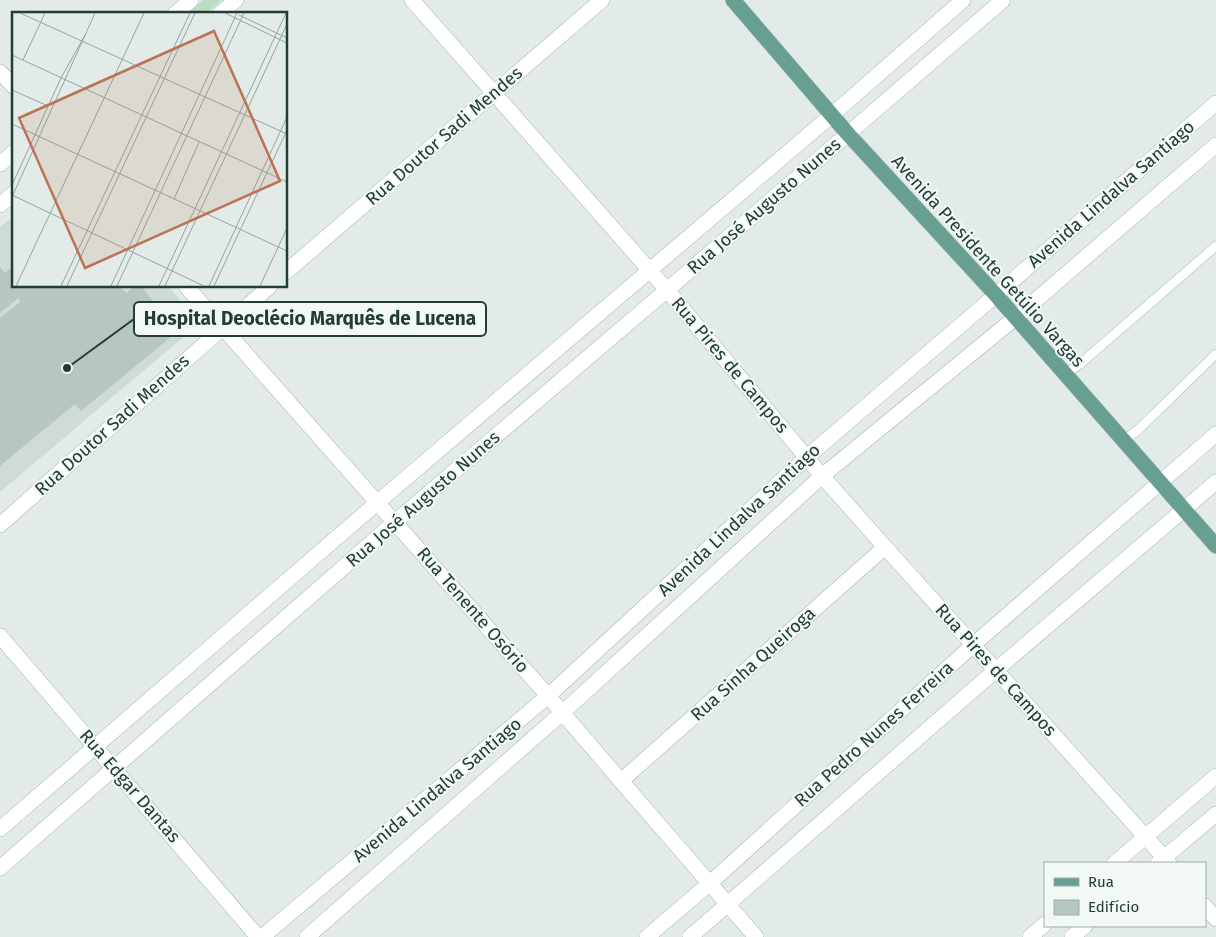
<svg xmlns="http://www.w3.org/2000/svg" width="1216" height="937" font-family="'Fira Sans',sans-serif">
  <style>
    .built { fill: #d0dbd6 }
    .green { fill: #bbdcc5 }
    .building { fill: #b7c6c0 }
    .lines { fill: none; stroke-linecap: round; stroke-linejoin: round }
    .lane-casing { stroke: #a5b3ae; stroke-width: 10 }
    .street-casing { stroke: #a5b3ae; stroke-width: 16 }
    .secondary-casing { stroke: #a0b7b0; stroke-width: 16 }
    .primary-casing { stroke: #c1c8c7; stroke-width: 16 }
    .lane { stroke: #fff; stroke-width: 9 }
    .street { stroke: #fff; stroke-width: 15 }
    .secondary { stroke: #fff; stroke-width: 15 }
    .primary { stroke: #679f93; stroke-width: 15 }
    .labels { text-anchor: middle; stroke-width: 4; stroke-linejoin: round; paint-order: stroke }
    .street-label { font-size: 18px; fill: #223c36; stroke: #f2f8f5 }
    .inset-road { fill: none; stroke: #95a5a0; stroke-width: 1 }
    .view { fill: #ba7354; fill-opacity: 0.15; stroke: #ba7354; stroke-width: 2.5 }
    .inset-edge { fill: none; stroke: #223c36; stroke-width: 2.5 }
    .leader { fill: none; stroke: #223c36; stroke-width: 2 }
    .callout-dot { fill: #223c36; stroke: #f2f8f5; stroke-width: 2 }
    .callout { fill: #f2f8f5; stroke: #223c36; stroke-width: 2 }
    .callout-label { font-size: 19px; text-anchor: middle; font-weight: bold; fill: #223c36 }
  </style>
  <rect width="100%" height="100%" fill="#e2ebe7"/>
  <path class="built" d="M14 216V286H168L200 323 0 492V227Z"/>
  <path class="green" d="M203 0H222L206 14H187Z"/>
  <path class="building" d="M14 265V286H120L126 293 135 286H141L178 331 81 411 75 404 0 466V318L21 301 18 298 0 313V267L5 273Z"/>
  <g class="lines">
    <g class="lane-casing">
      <g id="lane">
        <path d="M1065 374 1080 364 1216 246"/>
        <path d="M1124 440 1138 430 1216 354"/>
      </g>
    </g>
    <g class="street-casing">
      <g id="street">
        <path d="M412 0 667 290 822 476 885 547 1169 863"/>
        <path d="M175 14 191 0"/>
        <path d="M220 14 236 0"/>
        <path d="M0 72 14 87"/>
        <path d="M0 164 14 152"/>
        <path d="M0 205 14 193"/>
        <path d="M186 286 548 696 621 781 756 937"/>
        <path d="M621 781 885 547"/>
        <path d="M0 829 378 502 833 114 963 0"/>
        <path d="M1115 863 1216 776"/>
        <path d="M1158 863 1216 814"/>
        <path d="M0 868 395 522 667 290 1003 0"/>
        <path d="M1205 906 1216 919"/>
        <path d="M262 937 548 696 807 457 996 295 1216 103"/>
        <path d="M307 937 562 713 822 476 1015 318 1216 145"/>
        <path d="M647 937 710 883 973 645 1216 434"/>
        <path d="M690 937 996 670 1216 482"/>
        <path d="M1030 937 1045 924"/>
        <path d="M1072 937 1085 926"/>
      </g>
    </g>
    <g class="secondary-casing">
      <g id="secondary">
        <path d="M286 272 602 0"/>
        <path d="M0 525 270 286"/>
        <path d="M0 636 258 937"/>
      </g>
    </g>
    <g class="primary-casing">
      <path id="primary" d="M733 0 848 134 996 295 1216 546"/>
    </g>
    <use href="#lane" class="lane"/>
    <use href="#street" class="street"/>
    <use href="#secondary" class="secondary"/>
    <use href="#primary" class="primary"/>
  </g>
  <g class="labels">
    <g class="street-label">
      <text transform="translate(444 136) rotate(-41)" y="6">Rua Doutor Sadi Mendes</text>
      <text transform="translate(1111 194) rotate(-41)" y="6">Avenida Lindalva Santiago</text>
      <text transform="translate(764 206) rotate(-41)" y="6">Rua José Augusto Nunes</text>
      <text transform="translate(988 261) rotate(48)" y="6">Avenida Presidente Getúlio Vargas</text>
      <text transform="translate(730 365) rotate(50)" y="6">Rua Pires de Campos</text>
      <text transform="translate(112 425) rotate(-42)" y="6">Rua Doutor Sadi Mendes</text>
      <text transform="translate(423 499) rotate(-41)" y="6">Rua José Augusto Nunes</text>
      <text transform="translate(739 520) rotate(-43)" y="6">Avenida Lindalva Santiago</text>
      <text transform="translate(473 610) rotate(49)" y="6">Rua Tenente Osório</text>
      <text transform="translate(753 664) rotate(-42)" y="6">Rua Sinha Queiroga</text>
      <text transform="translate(996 670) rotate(48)" y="6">Rua Pires de Campos</text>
      <text transform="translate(874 734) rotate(-42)" y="6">Rua Pedro Nunes Ferreira</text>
      <text transform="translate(130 786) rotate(49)" y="6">Rua Edgar Dantas</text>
      <text transform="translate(437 790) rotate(-40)" y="6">Avenida Lindalva Santiago</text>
    </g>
  </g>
  <g transform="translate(12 12)">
    <rect width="275" height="275" fill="#e2ebe7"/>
    <path class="inset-road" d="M8 1 275 122M213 1 275 31M227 3 275 26M0 43 275 170M11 48 33 1M0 78 36 94M0 112 275 239M0 173 49 66 73 23M0 183 192 274M0 185 83 1M162 187 187 130M4 274 132 1M49 274 178 1M55 274 183 1M99 274 225 1M105 274 232 1M147 274 274 1M153 274 275 12M197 274 275 105M202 274 275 118M248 274 275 216"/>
    <path class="view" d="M202 19 268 169 73 256 7 106Z"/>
    <rect width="275" height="275" class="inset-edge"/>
  </g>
  <path class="leader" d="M67 368L134 319"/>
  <circle class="callout-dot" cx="67" cy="368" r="5"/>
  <rect class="callout" x="134" y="302" width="352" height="34" rx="5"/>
  <g class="callout-label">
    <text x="310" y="325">Hospital Deoclécio Marquês de Lucena</text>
  </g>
  <rect x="1044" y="862" width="162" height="65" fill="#f2f8f5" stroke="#9fada9"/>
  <rect x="1054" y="878" width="25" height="8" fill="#679f93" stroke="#9fada9"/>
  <text x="1088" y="887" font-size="15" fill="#223c36">Rua</text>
  <rect x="1054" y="900" width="25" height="15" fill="#b7c6c0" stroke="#9fada9"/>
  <text x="1088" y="912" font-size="15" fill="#223c36">Edifício</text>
</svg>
